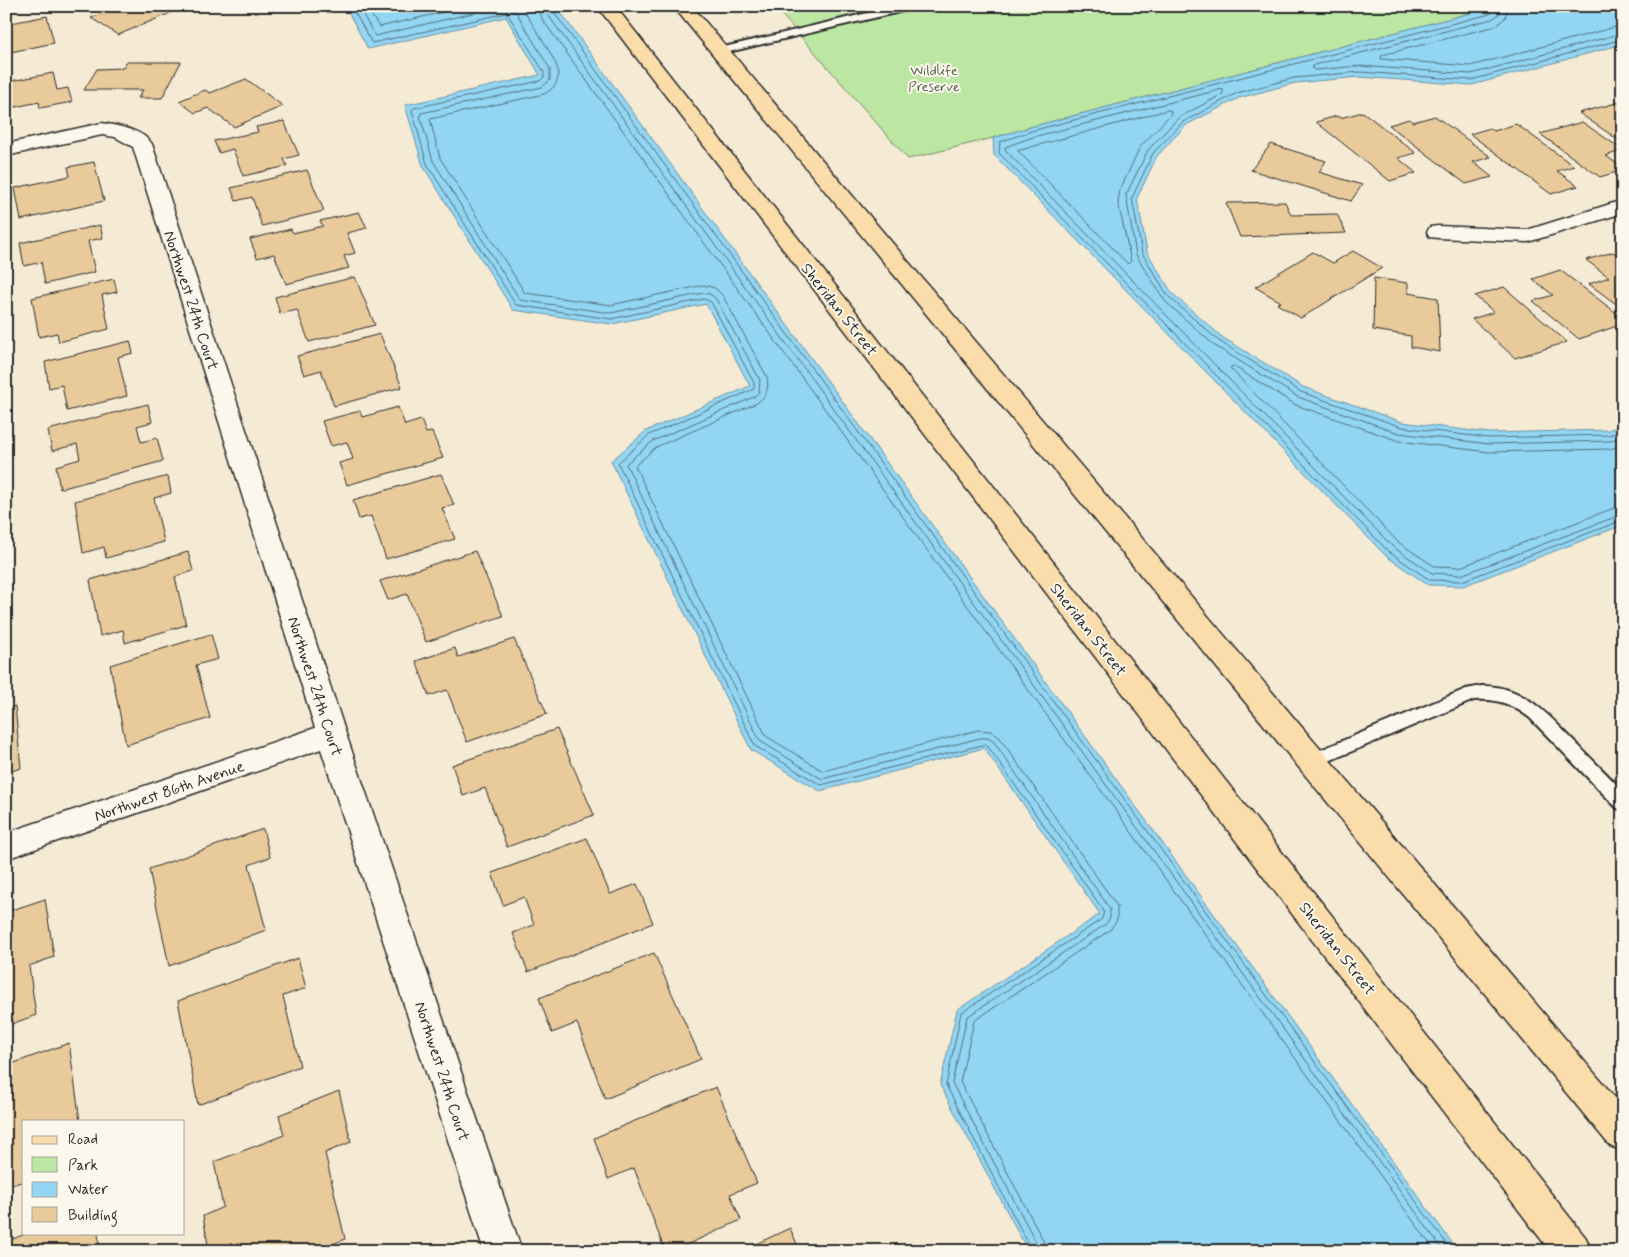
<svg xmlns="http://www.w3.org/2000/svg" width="1629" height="1257" font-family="Mynerve,sans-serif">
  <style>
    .green { fill: #bce7a3; stroke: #748967 }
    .water { fill: #92d6f3; stroke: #6992a3 }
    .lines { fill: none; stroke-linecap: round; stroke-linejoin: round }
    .shore { stroke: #546f7b; stroke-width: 1 }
    .building { fill: #e8ca9b; stroke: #2b2b2b }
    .service-casing { stroke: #2b2b2b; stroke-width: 4 }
    .minor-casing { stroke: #2b2b2b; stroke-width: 3 }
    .primary-casing { stroke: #2b2b2b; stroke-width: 3 }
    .service { fill: #fbf7ec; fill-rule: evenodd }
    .minor { fill: #fbf7ec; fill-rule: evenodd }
    .primary { fill: #faddab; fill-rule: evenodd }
    .labels { text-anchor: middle; stroke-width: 4; stroke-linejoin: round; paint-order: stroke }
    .far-park-label { font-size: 14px; fill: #4f5a49; stroke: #fbf7ec }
    .street-label { font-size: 16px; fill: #2b2b2b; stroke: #fbf7ec }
  </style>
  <rect width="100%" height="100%" fill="#f5ead4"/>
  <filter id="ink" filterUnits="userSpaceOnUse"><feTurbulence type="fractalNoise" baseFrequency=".02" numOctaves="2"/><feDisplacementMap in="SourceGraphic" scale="10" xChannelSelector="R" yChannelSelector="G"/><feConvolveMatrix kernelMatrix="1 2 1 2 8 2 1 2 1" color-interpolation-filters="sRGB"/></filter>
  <g filter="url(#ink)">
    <path class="green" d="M774 6H1498L1030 127 993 138 908 159Z"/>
    <g class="water">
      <path d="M345 6H556L1458 1251H1028L940 1085 957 1010 1100 914 984 748 820 791 751 750 611 461 646 431 750 386 706 304 612 324 513 310 423 166 405 105 540 75 506 17 368 49Z"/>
      <path d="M1498 6H1623V44L1472 85 1359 77 1295 83 1239 98 1186 125 1157 156 1137 198 1147 252 1172 293 1222 337 1303 387 1402 422 1489 433 1608 430 1623 425V525L1463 586 1428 585 1386 556 994 155 993 138 1030 127Z"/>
    </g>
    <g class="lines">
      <g class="shore">
        <path d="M351 6 372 43 507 13 544 72V77L540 81 414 108 412 110 427 164 516 305 611 319 704 299 711 302 754 383V389L649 435 618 463 755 746 821 785 986 744 1104 911 1102 919 961 1013 946 1085 1032 1251"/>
        <path d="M358 6 375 36 503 6"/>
        <path d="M366 6 379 27 470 6"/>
        <path d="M507 6 516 12 550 69V80L542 87 421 113 420 116 433 161 520 300 611 313 703 293 710 294 716 299 760 380 759 392 754 397 653 441 626 464 760 741 822 779 980 738H988L994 742 1110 909V918L1106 924 967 1017 952 1083 1037 1244 1038 1251"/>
        <path d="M521 6C529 20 557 59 558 72 559 83 553 89 544 94L430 119 440 158 525 293 611 305 704 285 715 288 723 296 767 377C769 388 767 396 757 403L656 447 635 466 766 736 823 771 978 730 991 731 1000 738 1117 906V920L1110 930 974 1021 960 1082 1043 1240 1046 1251"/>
        <path d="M538 6 542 19 1435 1251"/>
        <path d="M546 6 548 15 1444 1251"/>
        <path d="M552 6 553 11 1452 1251"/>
        <path d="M1495 6 1494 11 1490 14 1031 131 1000 142 999 153 1389 552 1430 580 1462 581 1623 520"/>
        <path d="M1501 6 1499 14 1492 19 1314 65 1312 68 1314 70 1360 66 1471 74 1623 33"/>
        <path d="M1508 6 1505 18 1496 26 1382 55 1381 59 1470 66 1623 25"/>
        <path d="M1623 39 1471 80 1359 72 1294 78 1237 93 1183 122 1153 153 1132 198 1142 253 1168 296 1219 341 1301 392 1402 427 1489 438 1609 435 1623 431"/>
        <path d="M1168 110 1171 111V114L1140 147 1120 190 1118 202 1131 261 1128 264 1018 151Z"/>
        <path d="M1623 437 1609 441 1489 444 1399 433 1298 397 1215 346 1165 301 1136 255 1126 195 1148 150 1178 118 1223 94V89L1033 137 1005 147 1006 151 1393 547 1432 573 1461 575 1623 514"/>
        <path d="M1623 445 1610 449 1489 452 1399 441 1296 405 1233 366 1230 368 1398 542 1434 566 1460 567 1614 508 1623 507"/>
      </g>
    </g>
    <g class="building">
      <path d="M120 6H175L180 9 118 35 91 18Z"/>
      <path d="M47 16 54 43 6 53V24Z"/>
      <path d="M126 62H181L162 98H138L143 90H84L97 69 123 68Z"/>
      <path d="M53 73 57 90 68 88 72 102 40 108 39 102 6 109V82Z"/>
      <path d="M246 79 283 106 234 127 208 108 195 113 179 101 205 90 210 93Z"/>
      <path d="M1620 102 1623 104V143L1579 113Z"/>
      <path d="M1363 112 1416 153 1398 158 1416 173 1390 181 1316 122 1337 116 1340 118Z"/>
      <path d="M1435 116 1491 157 1473 162 1492 177 1466 184 1389 125 1409 119 1413 122Z"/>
      <path d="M284 121 299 155 284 159 287 166 243 176 233 149 219 153 214 141 258 132 256 127Z"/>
      <path d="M1582 122 1623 150 1606 156 1623 168V170L1600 177 1540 134Z"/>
      <path d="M1516 124 1574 166 1557 171 1578 186 1551 194 1470 134 1490 128 1494 131Z"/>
      <path d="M1271 144 1326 161 1319 172 1362 185 1351 201 1251 170Z"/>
      <path d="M94 162 104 201 21 220 15 188 70 176 68 167Z"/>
      <path d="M307 170 324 211 262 226 252 197 236 201 231 188Z"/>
      <path d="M1285 202 1291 215 1337 214 1346 233 1240 237 1226 203Z"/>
      <path d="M359 212 367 228 347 233 355 253 344 256 349 268 286 284 274 254 257 258 250 239 291 229 293 233 323 226 320 221Z"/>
      <path d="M100 225 103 238 88 241 95 272 45 284 41 262 24 266 20 243Z"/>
      <path d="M1353 251 1382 268 1301 318 1277 304 1281 302 1255 287 1313 252 1333 263Z"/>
      <path d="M1613 252 1623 259V309L1589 284 1609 277 1586 260Z"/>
      <path d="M1560 270 1623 318V324L1579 339 1533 301 1553 295 1533 279Z"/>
      <path d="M355 277 375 325 309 342 297 310 280 314 275 297Z"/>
      <path d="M1374 278 1408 283V293L1438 298 1440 352 1411 347V336L1373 330Z"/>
      <path d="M114 279 117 292 102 295 109 329 59 342 57 333 39 337 32 298Z"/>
      <path d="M1504 287 1567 342 1515 358 1472 319 1494 312 1475 296Z"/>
      <path d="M380 334 402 387 334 406 321 370 304 375 297 356Z"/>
      <path d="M130 341 133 353 118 357 127 396 67 411 62 385 49 388 45 362Z"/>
      <path d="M148 404 152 422 137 426 141 442 157 438 163 461 60 489 56 466 80 459 77 444 52 451 48 430Z"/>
      <path d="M398 407 405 425 421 420 426 433 432 432 443 458 347 485 339 463 353 459 347 442 331 446 322 421 360 411 362 417Z"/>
      <path d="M441 474 454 505 442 508 455 539 386 559 371 516 359 519 353 500Z"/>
      <path d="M168 476 171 493 154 498 164 542 106 558 104 547 83 553 75 501Z"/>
      <path d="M475 551 503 616 426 642 407 594 388 600 380 581Z"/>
      <path d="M188 552 193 571 175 577 186 625 125 643 123 630 100 636 90 580Z"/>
      <path d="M211 634 218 659 196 665 210 718 126 745 110 665Z"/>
      <path d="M514 639 547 714 467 742 447 690 429 696 416 661 455 648 458 657Z"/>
      <path d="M15 706 21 768 6 773V709Z"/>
      <path d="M557 729 594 815 507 847 485 788 463 796 452 765Z"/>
      <path d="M263 829 270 857 249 865 266 930 169 966 149 869Z"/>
      <path d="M587 838 610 894 637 884 653 923 528 972 513 933 534 925 524 897 503 905 492 873Z"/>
      <path d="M45 899 54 957 29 966 36 1015 6 1026V912Z"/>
      <path d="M654 953 701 1059 605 1099 577 1023 552 1033 539 998Z"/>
      <path d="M298 958 306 988 283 996 300 1066 198 1105 178 1001Z"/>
      <path d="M69 1043 80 1121H24V1181L6 1187V1066Z"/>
      <path d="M716 1087 757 1183 730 1194 741 1220 673 1251H665L634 1168 608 1179 594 1138Z"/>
      <path d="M339 1091 351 1142 325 1153 345 1239 316 1251H261V1248L253 1251H209L203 1216 223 1207 214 1162 284 1135 279 1115Z"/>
      <path d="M11 1225 13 1239 27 1233H98L100 1251H6V1227Z"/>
      <path d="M790 1228 800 1251H741Z"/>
    </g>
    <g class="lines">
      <g class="service-casing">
        <g id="service">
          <path d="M897 6H917L912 9 720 54 715 51 720 48Z"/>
          <path d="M1482 686C1523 685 1547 714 1574 741 1590 758 1607 774 1623 791V810L1617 808 1530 718C1512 704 1497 698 1474 700L1312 768 1306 766 1303 761 1306 756 1466 689Z"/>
        </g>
      </g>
      <g class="minor-casing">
        <g id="minor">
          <path d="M102 123C118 126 142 129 152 144L346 734 522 1251H484L321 749 6 859V833L315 728 133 147 115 137 102 135 6 156V144Z"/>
          <path d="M1623 200V213L1528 242 1438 238 1430 237 1427 232 1430 227 1438 226 1527 230Z"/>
        </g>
      </g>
      <g class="primary-casing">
        <g id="primary">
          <path d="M597 6H615L1586 1238 1592 1251H1550Z"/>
          <path d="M673 6H692L1623 1107V1151L1610 1146Z"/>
        </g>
      </g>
      <use href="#service" class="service"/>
      <use href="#minor" class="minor"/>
      <use href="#primary" class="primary"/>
    </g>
  </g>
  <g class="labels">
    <g class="far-park-label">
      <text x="934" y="75">Wildlife<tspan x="934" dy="16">Preserve</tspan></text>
    </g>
    <g class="street-label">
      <text transform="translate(192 300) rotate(72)" y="6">Northwest 24th Court</text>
      <text transform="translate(840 309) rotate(52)" y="6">Sheridan Street</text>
      <text transform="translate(1089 629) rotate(52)" y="6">Sheridan Street</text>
      <text transform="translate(316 686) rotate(72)" y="6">Northwest 24th Court</text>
      <text transform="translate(169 790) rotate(-19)" y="6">Northwest 86th Avenue</text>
      <text transform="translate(1338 948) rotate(52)" y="6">Sheridan Street</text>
      <text transform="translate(443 1071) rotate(72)" y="6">Northwest 24th Court</text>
    </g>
  </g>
  <rect width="1629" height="1257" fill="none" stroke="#fbf7ec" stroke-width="25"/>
  <rect x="12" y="12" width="1604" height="1232" fill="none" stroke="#2b2b2b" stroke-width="2" filter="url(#ink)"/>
  <rect x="22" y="1120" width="162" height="115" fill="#fbf7ec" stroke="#a8a59f"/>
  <rect x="32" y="1136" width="25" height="8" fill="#faddab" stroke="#a8a59f"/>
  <text x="68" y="1144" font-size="15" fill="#2b2b2b">Road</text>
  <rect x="32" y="1157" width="25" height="15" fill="#bce7a3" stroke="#a8a59f"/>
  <text x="68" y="1170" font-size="15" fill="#2b2b2b">Park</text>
  <rect x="32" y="1182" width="25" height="15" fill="#92d6f3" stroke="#a8a59f"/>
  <text x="68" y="1194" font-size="15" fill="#2b2b2b">Water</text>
  <rect x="32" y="1207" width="25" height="15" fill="#e8ca9b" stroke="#a8a59f"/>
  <text x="68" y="1220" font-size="15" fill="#2b2b2b">Building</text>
</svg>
